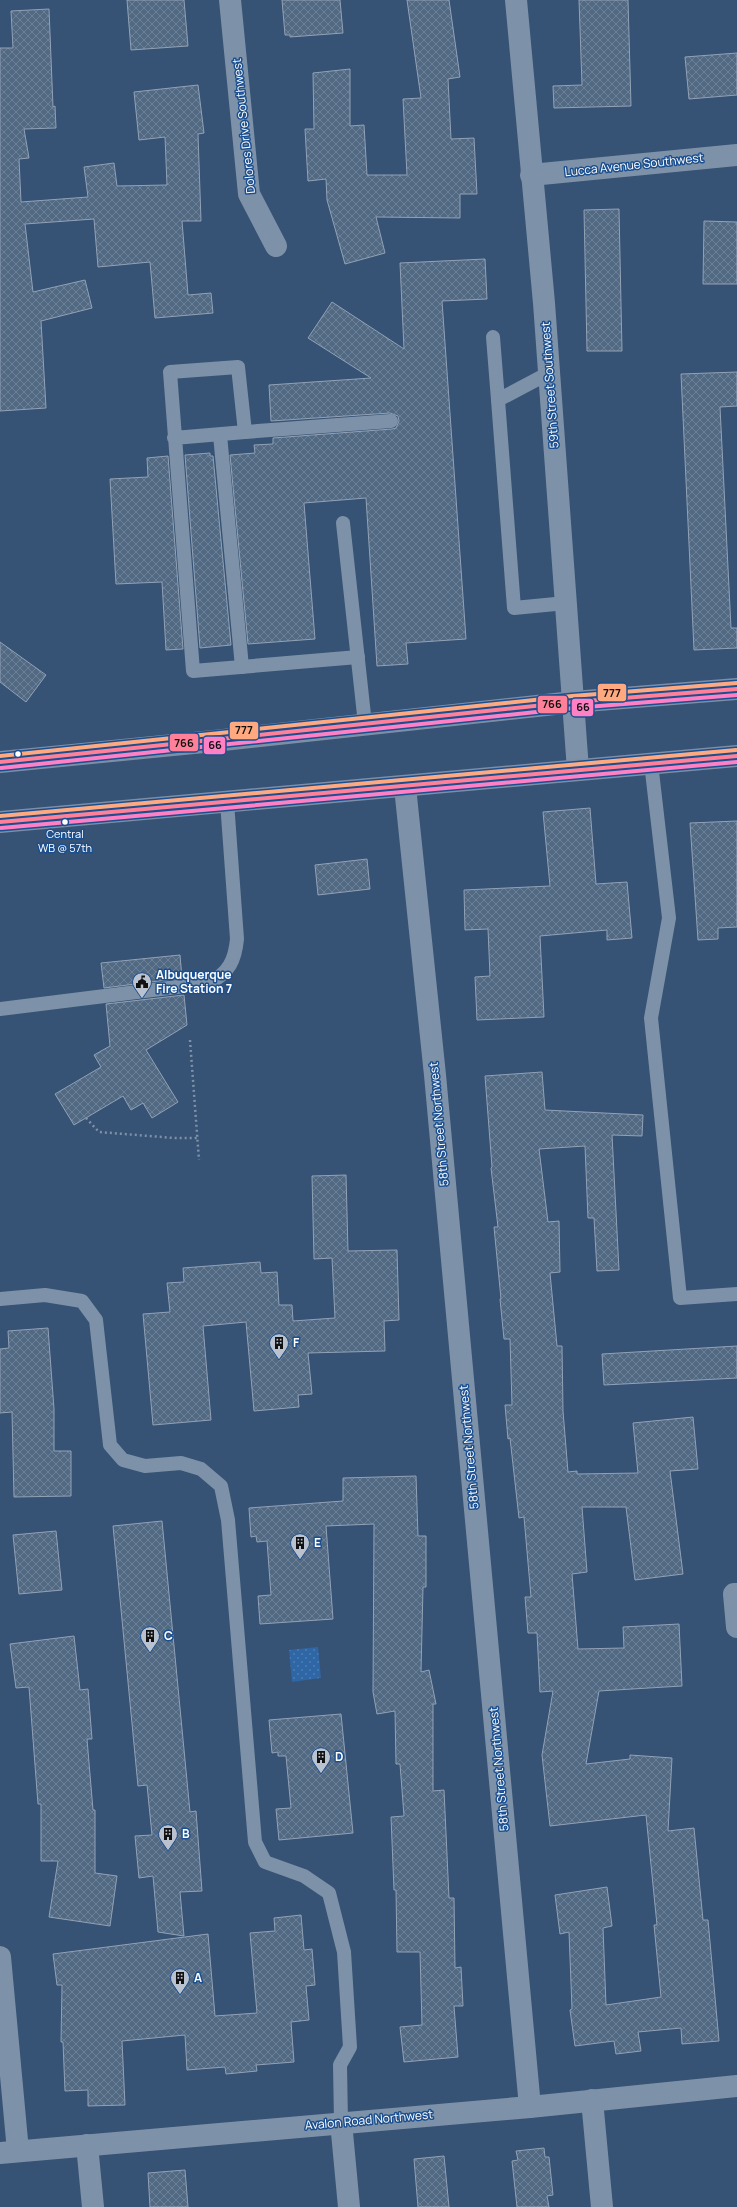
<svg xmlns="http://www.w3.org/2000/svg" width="737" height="2207" font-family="Manrope,sans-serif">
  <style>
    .park { fill: url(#park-dots) }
    .building { fill: url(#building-cross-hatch); stroke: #92a2b6 }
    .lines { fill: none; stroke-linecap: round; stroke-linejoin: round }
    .path { stroke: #7d92a8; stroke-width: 2.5; stroke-dasharray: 2 3; stroke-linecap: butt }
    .lane { stroke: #7d92a8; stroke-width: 14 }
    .street { stroke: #7d92a8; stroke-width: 22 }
    .primary { stroke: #7d8ea7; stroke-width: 22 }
    .bus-1-casing { stroke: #1b4f8f; stroke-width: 7 }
    .bus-2-casing { stroke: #1b4f8f; stroke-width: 7 }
    .bus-3-casing { stroke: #1b4f8f; stroke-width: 7 }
    .bus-1 { stroke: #ff8098; stroke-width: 4 }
    .bus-2 { stroke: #ff80c5; stroke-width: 4 }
    .bus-3 { stroke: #ffa980; stroke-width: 4 }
    .bus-dot { fill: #fff; stroke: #1b4f8f; stroke-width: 1.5 }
    .labels { text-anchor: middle; stroke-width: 3; stroke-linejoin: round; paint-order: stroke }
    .bus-label { font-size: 11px; fill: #fff; stroke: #1b4f8f }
    .street-label { font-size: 12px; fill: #fff; stroke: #1b4f8f }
    .poi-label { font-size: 12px; font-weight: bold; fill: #fff; stroke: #1b4f8f; text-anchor: start }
    .line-badge { stroke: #1b4f8f; stroke-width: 1.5 }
    .pale-badge-label { font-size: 11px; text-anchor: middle; font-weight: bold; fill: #111 }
  </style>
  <defs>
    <pattern id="park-dots" width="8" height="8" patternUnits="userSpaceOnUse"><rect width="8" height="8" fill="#2f66a5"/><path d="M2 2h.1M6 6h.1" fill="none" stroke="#4e7db2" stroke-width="1.8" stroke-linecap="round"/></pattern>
    <pattern id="building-cross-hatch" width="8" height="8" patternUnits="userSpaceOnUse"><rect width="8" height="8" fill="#526984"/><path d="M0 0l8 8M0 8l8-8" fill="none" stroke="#6c8096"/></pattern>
  </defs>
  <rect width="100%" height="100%" fill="#365274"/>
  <path class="park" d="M318 1647 321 1678 292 1682 289 1650Z"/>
  <g class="building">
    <path d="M127 0H184L188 46 131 50Z"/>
    <path d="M282 0H340L343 33 290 37V35H285Z"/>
    <path d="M407 0H449L460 77 448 79 451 139 474 138 477 194H460V218L376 217 385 253 345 264 327 200 326 179 308 181 305 129H314L313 73 350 69V126L364 125 367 175H407L403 99 421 98Z"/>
    <path d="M579 0H628L631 106 554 108 553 86 582 85Z"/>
    <path d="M49 9 53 107 55 106 56 128 24 129 29 158 19 159 21 202 88 197 84 167 114 163 117 186 167 185 165 137 139 140 134 92 198 85 204 133 198 134 201 221H182L188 295 211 293 213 313 155 318 150 262 98 267 94 219 25 224 33 292 85 280 92 308 41 321 46 408 0 411V48H13L11 11Z"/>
    <path d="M737 53V95L689 99 685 57Z"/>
    <path d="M619 209 622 351H587L584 210Z"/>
    <path d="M704 221 737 222V284H703Z"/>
    <path d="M485 259 487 299 442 301 466 639 406 643 408 664 377 666 366 498 304 503 315 639 248 644 230 455 255 453 254 445 273 444V438L392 429 396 428 399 421 398 416 390 413 271 421 269 385 371 378 308 338 332 302 404 349 400 263Z"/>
    <path d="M737 372V406L720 407 731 628H737V648L694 650 681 374Z"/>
    <path d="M210 453V456H213L231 645 200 648 185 455Z"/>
    <path d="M168 456 183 649 166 650 162 582 116 584 110 479 148 477 147 458Z"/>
    <path d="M0 642 46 675 26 702 0 682Z"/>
    <path d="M590 808 596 884 627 882 632 938 607 940V930L540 936 544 1017 477 1020 475 977 490 976 488 929 465 930 464 890 550 886 543 812Z"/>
    <path d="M737 821V927L718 928V939L698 940 690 823Z"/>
    <path d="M367 859 370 889 318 895 315 865Z"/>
    <path d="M180 955 182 978 104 988 101 963Z"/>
    <path d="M184 995 187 1025 146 1050 178 1102 152 1118 143 1103 131 1110 123 1096 74 1125 55 1094 101 1067 94 1055 110 1046 106 1004Z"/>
    <path d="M542 1072 545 1110 643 1115 642 1136 612 1135 619 1270 597 1271 594 1218H588L585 1146 539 1149 548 1222 559 1221 560 1272 550 1273 557 1346H562L563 1411 568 1472 577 1471V1474L638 1473 633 1423 693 1417 698 1469 670 1471 683 1574 635 1580 626 1507H582L587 1572 572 1574 578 1649 624 1648 623 1627 679 1624 682 1686 599 1691 586 1764 630 1759V1755L672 1758 668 1831 694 1828 703 1920H708L719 2041 682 2044 681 2028 638 2032 641 2051 616 2054 614 2041 575 2046 570 2010 572 2009 569 1932 560 1934 555 1895 607 1887 612 1926 603 1928 606 2005 661 1997 654 1925H657L646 1815 550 1826 542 1755 553 1691 540 1692 537 1633H528L525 1597H531L524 1517 519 1518 510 1438 508 1439 505 1405H512L510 1339H504L500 1299H501L494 1227H498L491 1168 492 1167 485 1076Z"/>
    <path d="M346 1175 348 1251 397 1250 399 1320 384 1321 385 1351 308 1353 312 1394 298 1395 299 1407 254 1411 246 1322 203 1326 211 1420 153 1425 143 1314 170 1312 167 1283 184 1282 183 1268 260 1262 261 1273 277 1272 279 1305H292L293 1321 335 1318 332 1258 314 1259 312 1176Z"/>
    <path d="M48 1328 54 1409V1451H71V1496L14 1497 12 1412 0 1413V1349L9 1348 8 1331Z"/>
    <path d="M737 1346V1378L604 1385 602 1354Z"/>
    <path d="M416 1476 418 1536H426V1587H423L421 1672 429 1670 436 1704H433V1791L444 1790 449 1898H454L455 1968 461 1967 463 2006H454L458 2057 404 2062 400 2027 422 2025 420 1952H397L396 1890H394L391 1817 404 1816 400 1764H396L395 1711 377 1714 373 1692 374 1524 326 1526 333 1619 260 1624 258 1596 271 1595 267 1541 257 1542 256 1536 251 1537 249 1508 343 1501V1478Z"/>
    <path d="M162 1521 190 1812 196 1811 202 1891 180 1892 184 1936 158 1932 153 1876 139 1878 135 1836 152 1835 147 1785 138 1786 113 1526Z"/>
    <path d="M56 1531 62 1590 19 1594 13 1535Z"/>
    <path d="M74 1636 80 1690 88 1689 92 1739H87L93 1810H95V1873L117 1876 110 1926 49 1917 58 1861H41V1804H38L29 1687 16 1688 10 1644Z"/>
    <path d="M341 1714 353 1833 279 1840 276 1809 291 1808 286 1756H278V1752L272 1753 269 1720Z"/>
    <path d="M301 1915 304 1950 312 1949 315 1985 306 1986 309 2020 291 2022 294 2062 256 2065 257 2071 226 2074 225 2067 187 2070 185 2035 122 2041 125 2105 88 2106V2090L65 2091 63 2042H61L62 1985H57L53 1954 208 1934 215 2016 257 2013 250 1933 275 1931 274 1918Z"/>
    <path d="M544 2148 545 2157H549L553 2195 547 2196 549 2207H517L512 2161 518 2160 516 2151Z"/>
    <path d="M444 2156 449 2207H418L414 2159Z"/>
    <path d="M185 2170 188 2207H150L148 2173Z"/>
  </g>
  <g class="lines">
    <g class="path">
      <path d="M190 1040 199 1160"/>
      <path d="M86 1118 99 1132 174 1138H197"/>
    </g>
    <g class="lane">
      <path d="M493 337 498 400"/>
      <path d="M549 373 498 400 514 608 566 603"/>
      <path d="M245 432 391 421"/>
      <path d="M220 435 242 667"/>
      <path d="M174 438 245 432 238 367 170 372 193 671 358 657"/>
      <path d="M343 523 365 724"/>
      <path d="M651 763 669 918 651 1018 680 1298 737 1294"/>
      <path d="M0 1009 209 983C229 973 235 960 237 939L227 802"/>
      <path d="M0 1299 45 1295 82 1301 96 1320 110 1445 123 1460 145 1466 181 1463 201 1469 221 1486 228 1520 255 1842 265 1862 304 1876 329 1893 344 1952 350 2047 340 2065 341 2122"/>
    </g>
    <g class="street">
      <path d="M230 0 249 194 276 246"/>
      <path d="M516 0 544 303 578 770"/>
      <path d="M531 175 737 155"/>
      <path d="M405 787 435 1075 530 2107"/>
      <path d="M737 1594H734L737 1627"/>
      <path d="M0 1957 18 2151"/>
      <path d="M592 2100 602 2207"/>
      <path d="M341 2122 349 2207"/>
      <path d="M87 2145 93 2207"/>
      <path d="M0 2153 530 2107 737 2086"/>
    </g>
    <g class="primary">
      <path d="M0 762 214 741 573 702 737 689"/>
      <path d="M0 822 737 756"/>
    </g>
    <g class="bus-1-casing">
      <g id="bus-1">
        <path d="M0 762 573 702 737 689"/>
        <path d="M0 822 737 756"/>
      </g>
    </g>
    <g class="bus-2-casing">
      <g id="bus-2">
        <path d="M1 768 574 708 737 695"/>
        <path d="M1 828 737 762"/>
      </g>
    </g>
    <g class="bus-3-casing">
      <g id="bus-3">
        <path d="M0 756 572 696 737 683"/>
        <path d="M0 816 736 750"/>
      </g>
    </g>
    <use href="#bus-1" class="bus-1"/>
    <use href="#bus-2" class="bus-2"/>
    <use href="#bus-3" class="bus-3"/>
  </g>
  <defs>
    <g id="civic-pin" transform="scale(1)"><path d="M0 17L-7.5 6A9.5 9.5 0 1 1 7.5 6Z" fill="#b9c2ce" stroke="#1b4f8f"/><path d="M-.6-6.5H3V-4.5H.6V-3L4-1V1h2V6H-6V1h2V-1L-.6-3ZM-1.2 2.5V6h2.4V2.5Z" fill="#111"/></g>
    <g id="building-pin" transform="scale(1)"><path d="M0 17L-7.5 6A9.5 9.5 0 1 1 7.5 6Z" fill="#b9c2ce" stroke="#1b4f8f"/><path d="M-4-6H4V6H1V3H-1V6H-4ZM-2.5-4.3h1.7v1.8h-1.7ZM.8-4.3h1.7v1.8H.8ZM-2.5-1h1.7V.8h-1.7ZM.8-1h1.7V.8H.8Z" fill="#111"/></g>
  </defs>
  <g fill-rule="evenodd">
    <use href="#civic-pin" x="142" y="982"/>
    <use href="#building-pin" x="279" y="1343"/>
    <use href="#building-pin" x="300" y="1543"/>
    <use href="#building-pin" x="150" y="1636"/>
    <use href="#building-pin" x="321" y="1757"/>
    <use href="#building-pin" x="168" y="1834"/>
    <use href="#building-pin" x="180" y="1978"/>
  </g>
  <g class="bus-dot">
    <circle cx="18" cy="754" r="3.5"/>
    <circle cx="65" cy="822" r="3.5"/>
  </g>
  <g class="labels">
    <g class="bus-label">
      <text x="65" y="838">Central<tspan x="65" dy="14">WB @ 57th</tspan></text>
    </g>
    <g class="street-label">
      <text transform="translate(244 126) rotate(-96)" y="4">Dolores Drive Southwest</text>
      <text transform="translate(634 165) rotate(-6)" y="4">Lucca Avenue Southwest</text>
      <text transform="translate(550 385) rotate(-94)" y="4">59th Street Southwest</text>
      <text transform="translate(439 1124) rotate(-95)" y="4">58th Street Northwest</text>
      <text transform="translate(469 1447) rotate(-95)" y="4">58th Street Northwest</text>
      <text transform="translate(499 1769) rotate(-95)" y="4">58th Street Northwest</text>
      <text transform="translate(369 2120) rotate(-5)" y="4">Avalon Road Northwest</text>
    </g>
    <g class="poi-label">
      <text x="156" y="979">Albuquerque<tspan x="156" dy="14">Fire Station 7</tspan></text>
      <text x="293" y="1347">F</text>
      <text x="314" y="1547">E</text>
      <text x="164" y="1640">C</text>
      <text x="335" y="1761">D</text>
      <text x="182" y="1838">B</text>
      <text x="194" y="1982">A</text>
    </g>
  </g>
  <g class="line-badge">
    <rect x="597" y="683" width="30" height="19" rx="4" fill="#ffa980"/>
    <rect x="537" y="695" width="31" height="19" rx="4" fill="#ff8098"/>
    <rect x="571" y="698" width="23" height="19" rx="4" fill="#ff80c5"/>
    <rect x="229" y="721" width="30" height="19" rx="4" fill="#ffa980"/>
    <rect x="169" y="733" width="30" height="19" rx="4" fill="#ff8098"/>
    <rect x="203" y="736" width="23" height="19" rx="4" fill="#ff80c5"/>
  </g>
  <g class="pale-badge-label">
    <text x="612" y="697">777</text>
    <text x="552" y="708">766</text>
    <text x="583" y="711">66</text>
    <text x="244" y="734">777</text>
    <text x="184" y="747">766</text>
    <text x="215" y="749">66</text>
  </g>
</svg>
